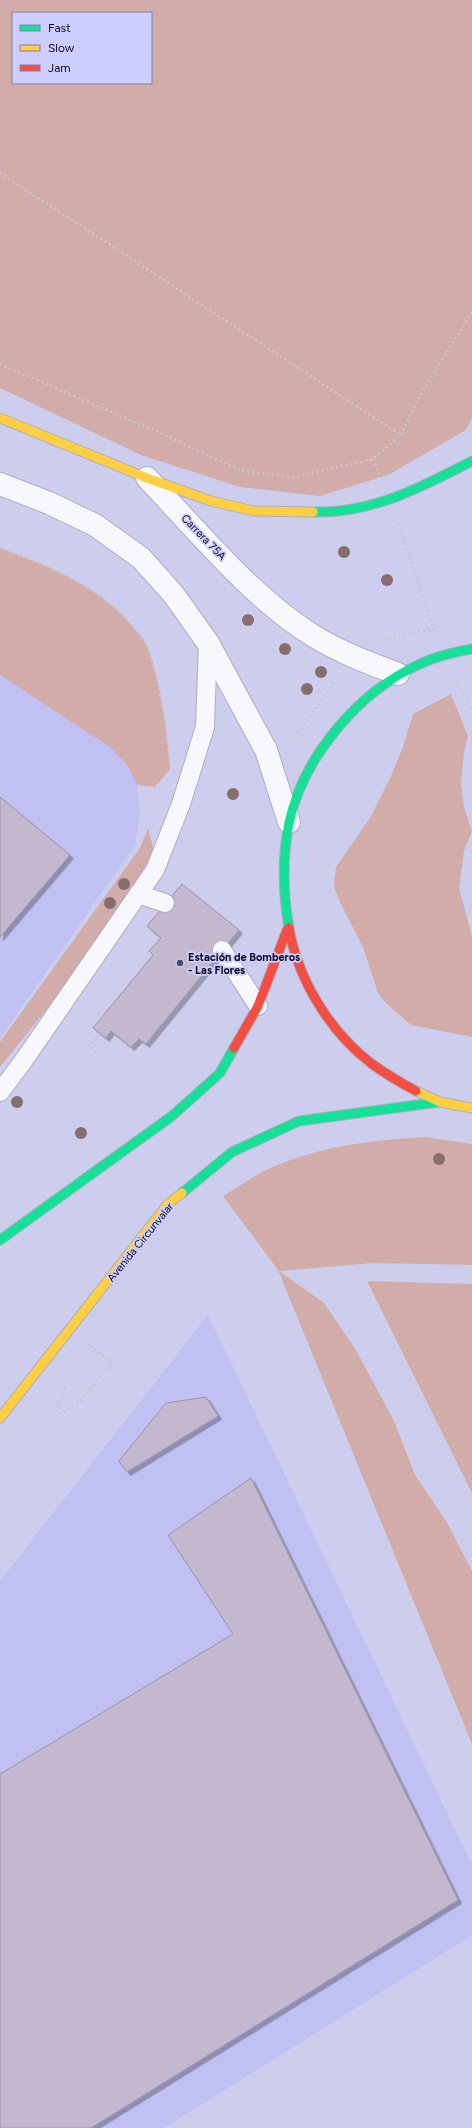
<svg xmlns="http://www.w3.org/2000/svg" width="472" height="2128" font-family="Figtree,sans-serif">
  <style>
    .built { fill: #c0c0f3 }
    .green { fill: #d2aca9; fill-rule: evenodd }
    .building { fill: #c4b8ce; stroke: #9c92a6; filter: url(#shadow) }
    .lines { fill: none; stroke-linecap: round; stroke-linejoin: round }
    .lane-casing { stroke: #adadc5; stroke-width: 20 }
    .street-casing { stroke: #adadc5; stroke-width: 24 }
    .fast-casing { stroke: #adadc5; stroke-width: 11 }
    .slow-casing { stroke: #adadc5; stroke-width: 11 }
    .jam-casing { stroke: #adadc5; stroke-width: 11 }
    .path { stroke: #c7c6d0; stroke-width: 2.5; stroke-dasharray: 2 3; stroke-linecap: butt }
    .lane { stroke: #f8f8fc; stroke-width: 18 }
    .street { stroke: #f8f8fc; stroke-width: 22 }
    .fast { stroke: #16e098; stroke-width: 9 }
    .slow { stroke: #ffcf43; stroke-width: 9 }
    .jam { stroke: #f24e42; stroke-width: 9 }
    .tree { fill: #886d6d }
    .poi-dot { fill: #504e67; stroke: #cecefe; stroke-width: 1.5 }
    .labels { text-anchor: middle; stroke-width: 3.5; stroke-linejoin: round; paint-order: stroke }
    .street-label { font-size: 11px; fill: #0c0a1e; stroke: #cecefe }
    .poi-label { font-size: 11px; font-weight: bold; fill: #0c0a1e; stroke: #cecefe; text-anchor: start }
  </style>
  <defs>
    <filter id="shadow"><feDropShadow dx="3.5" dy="3.5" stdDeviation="0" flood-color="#0004"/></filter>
  </defs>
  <rect width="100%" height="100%" fill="#cdcdee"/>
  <g class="built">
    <path d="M0 675 110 747 128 766 137 785 140 814 135 845 0 1038Z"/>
    <path d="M208 1315 472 1865V1935L164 2128H0V1581Z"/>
  </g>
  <g class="green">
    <path d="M0 0H472V418L466 430 388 475 320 496 240 487 141 455 0 388ZM13 13H151V83H13Z"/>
    <path d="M0 548C49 566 100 586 133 627 137 633 144 638 146 644 161 679 167 731 170 769L155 787 137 785 128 766 110 747 0 675Z"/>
    <path d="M451 694 468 736 464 752 461 784 464 807 472 831 464 851 459 888 472 936V1037L411 1025 386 1003 378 993 363 947 340 902 334 887 336 867 370 818 391 776 403 747 413 714Z"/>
    <path d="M148 828 156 859 62 990 0 1067V1042L140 848Z"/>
    <path d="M425 1137 472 1144V1265L373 1263 279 1271 324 1303 356 1350 394 1421 415 1475 446 1521 472 1571V1744L278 1270 223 1196C239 1187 256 1174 273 1167 321 1146 374 1140 425 1137Z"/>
    <path d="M367 1281 472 1284V1493Z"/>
  </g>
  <g class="building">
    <path d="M0 797 70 855 0 937Z"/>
    <path d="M182 884 239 930 146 1044 139 1039 131 1047 111 1031 106 1038 93 1028 153 955 149 951 161 938 147 926Z"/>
    <path d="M206 1397 218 1416 127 1472 119 1461 166 1403Z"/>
    <path d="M251 1478 458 1900 91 2128H0V1774L233 1634 168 1535Z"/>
  </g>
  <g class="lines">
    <g class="lane-casing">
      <g id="lane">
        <path d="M138 894 165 903"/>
        <path d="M222 950 258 1006"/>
        <path d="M0 1092 24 1060 155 870 181 804 205 727 208 643"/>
      </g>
    </g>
    <g class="street-casing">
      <g id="street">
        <path d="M147 478C197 530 251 597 312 635 339 652 369 663 398 674"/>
        <path d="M0 484 49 503 95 525 141 558 174 595 208 643 266 750 289 822"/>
      </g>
    </g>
    <g class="fast-casing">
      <g id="fast">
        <path d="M313 512C371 514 422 487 472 461"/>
        <path d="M289 928C283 893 282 858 289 823 303 757 359 691 420 664 437 656 454 652 472 649"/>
        <path d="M182 1193 232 1152 299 1121 439 1102"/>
        <path d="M0 1240 172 1116 220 1073 234 1048"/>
      </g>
    </g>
    <g class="slow-casing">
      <g id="slow">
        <path d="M0 418 147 478 211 501 254 511 313 512"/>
        <path d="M416 1091 440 1102 472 1108"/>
        <path d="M0 1418 168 1204 182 1193"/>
      </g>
    </g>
    <g class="jam-casing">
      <g id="jam">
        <path d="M289 928C298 980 330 1032 372 1064 386 1074 401 1083 416 1091"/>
        <path d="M234 1048 258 1006 287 930"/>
      </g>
    </g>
    <g class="path">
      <path d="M0 173 401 435"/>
      <path d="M0 364 169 437 242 471 294 477 373 459 401 435 419 397 472 312"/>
      <path d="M373 459 380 475"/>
      <path d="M399 524 435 631"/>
      <path d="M0 548C54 568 112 591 145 642 149 648 150 656 152 662 161 693 166 723 169 755"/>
      <path d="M384 640 434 628"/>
      <path d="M456 680 472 711"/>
      <path d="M292 741 337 679"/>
      <path d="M92 1057 99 1047 92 1043 100 1033"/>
      <path d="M55 1417 68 1378"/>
      <path d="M55 1417 80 1402 112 1363 91 1346"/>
    </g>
    <use href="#lane" class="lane"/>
    <use href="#street" class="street"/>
    <use href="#fast" class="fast"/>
    <use href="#slow" class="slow"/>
    <use href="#jam" class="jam"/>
  </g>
  <g class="tree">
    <circle cx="344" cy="552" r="6"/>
    <circle cx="387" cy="580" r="6"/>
    <circle cx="248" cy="620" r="6"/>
    <circle cx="285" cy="649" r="6"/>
    <circle cx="321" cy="672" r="6"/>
    <circle cx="307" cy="689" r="6"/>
    <circle cx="233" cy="794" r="6"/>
    <circle cx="124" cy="884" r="6"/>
    <circle cx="110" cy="903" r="6"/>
    <circle cx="17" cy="1102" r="6"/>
    <circle cx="81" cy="1133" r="6"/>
    <circle cx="439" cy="1159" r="6"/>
  </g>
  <circle class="poi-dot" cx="180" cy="963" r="4"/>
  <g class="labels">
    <g class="street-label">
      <text transform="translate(204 537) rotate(46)" y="4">Carrera 75A</text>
      <text transform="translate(140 1242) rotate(-51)" y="4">Avenida Circunvalar</text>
    </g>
    <g class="poi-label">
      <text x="188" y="961">Estación de Bomberos<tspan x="188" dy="13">- Las Flores</tspan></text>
    </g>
  </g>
  <rect x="12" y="12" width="140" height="72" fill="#cecefe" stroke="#8080a4"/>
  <rect x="20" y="25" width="20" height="6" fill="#16e098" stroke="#8080a4"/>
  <text x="48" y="32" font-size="12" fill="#0c0a1e">Fast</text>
  <rect x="20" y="45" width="20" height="6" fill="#ffcf43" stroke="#8080a4"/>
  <text x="48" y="52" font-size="12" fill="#0c0a1e">Slow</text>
  <rect x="20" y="65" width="20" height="6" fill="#f24e42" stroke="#8080a4"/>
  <text x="48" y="72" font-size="12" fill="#0c0a1e">Jam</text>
</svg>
